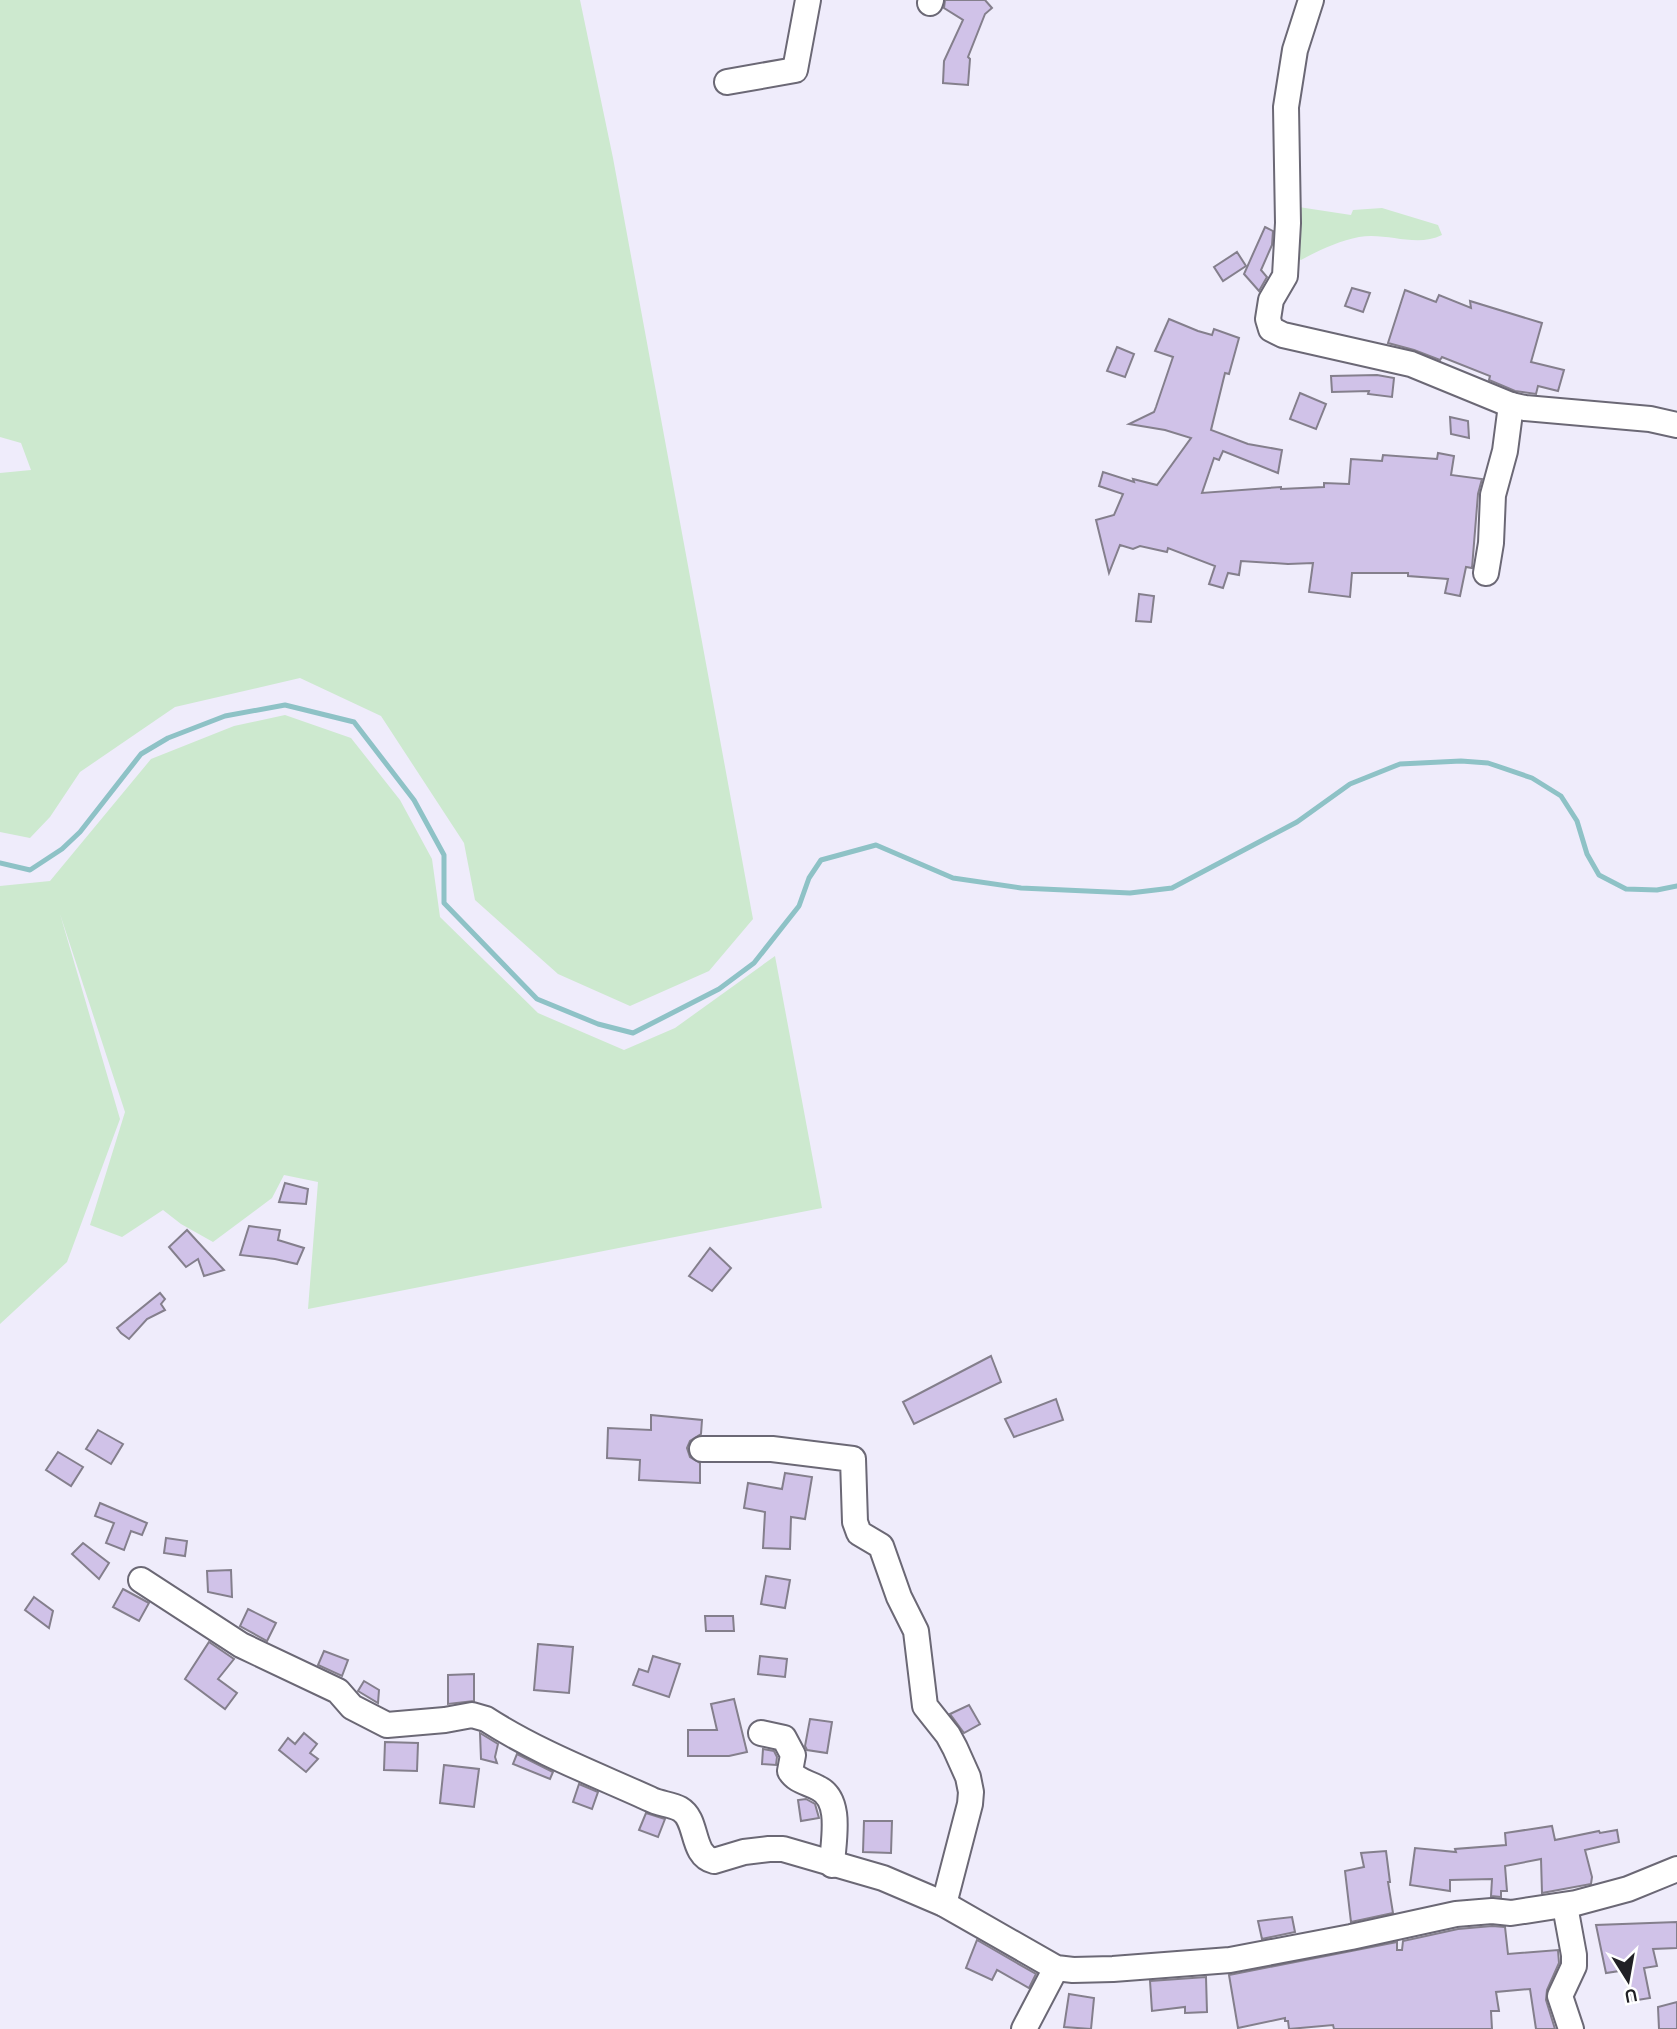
<svg xmlns="http://www.w3.org/2000/svg" width="1677" height="2029" font-family="Karla,sans-serif">
  <style>
    .green { fill: #cde9cf }
    .lines { fill: none; stroke-linecap: round; stroke-linejoin: round }
    .stream { stroke: #8ec2c6; stroke-width: 5 }
    .building { fill: #d0c2e8; stroke: #847f8c; stroke-width: 2 }
    .minor-casing { stroke: #6b6875; stroke-width: 28 }
    .minor { stroke: #fff; stroke-width: 24 }
  </style>
  <rect width="100%" height="100%" fill="#efecfb"/>
  <g class="green">
    <path d="M0 0H580L613 158 753 919 709 971 630 1006 558 974 475 900 464 843 381 716 300 678 175 707 80 772 50 817 30 838 0 832V473L31 470 21 443 0 437Z"/>
    <path d="M1292 206 1351 215 1353 210 1382 208 1438 225 1442 235C1416 248 1387 232 1359 237 1339 241 1319 250 1301 260L1286 253Z"/>
    <path d="M285 715 351 738 400 800 432 859 440 917 538 1013 624 1050 675 1028 775 956 822 1208 308 1309 318 1182 284 1175 272 1198 213 1242 181 1224 163 1210 122 1237 90 1225 125 1112 60 914 120 1119 67 1262 0 1324V886L50 881 151 759 234 726Z"/>
  </g>
  <g class="lines">
    <path class="stream" d="M0 863 30 870 62 849 80 832 141 754 168 738 225 716 285 705 354 722 414 800 444 855V903L537 999 598 1024 633 1033 719 989 754 963 799 906 809 878 821 860 876 845 953 878 1021 888 1130 893 1172 888 1297 822 1350 784 1400 764 1461 761 1488 763 1532 778 1561 796 1577 821 1587 854 1599 875 1626 889 1657 890 1677 886"/>
  </g>
  <g class="building">
    <path d="M945 0H985L992 8 985 14 968 57 970 59 968 85 943 83 944 61 963 20 944 8Z"/>
    <path d="M1265 227 1273 231 1272 245 1261 270 1267 277 1259 291 1244 274Z"/>
    <path d="M1237 252 1246 266 1223 281 1214 267Z"/>
    <path d="M1352 288 1370 293 1363 312 1345 306Z"/>
    <path d="M1405 290 1436 302 1439 295 1471 308 1470 301 1542 323 1531 362 1564 370 1558 391 1538 386 1536 394 1515 391 1489 380 1490 376 1442 357 1440 360 1414 350 1388 343Z"/>
    <path d="M1169 319 1198 331 1212 335 1214 329 1239 338 1229 374 1225 373 1211 430 1248 444 1282 450 1278 473 1223 451 1219 460 1214 458 1202 493 1281 487V489L1324 487V483L1349 484 1351 459 1382 461 1383 455 1437 459 1438 453 1454 456 1451 475 1482 479 1478 494 1472 568 1466 567 1460 596 1445 593 1448 579 1408 576V573H1352L1350 597 1309 592 1313 563 1288 564 1241 561 1239 575 1228 573 1223 588 1209 584 1215 566 1168 548 1167 552 1140 546 1133 549 1120 545 1109 573 1096 520 1114 515 1123 494 1099 486 1103 472 1134 482 1133 479 1157 485 1191 438 1165 430 1129 424 1154 412 1156 407 1173 357 1155 351Z"/>
    <path d="M1117 347 1134 354 1125 377 1107 371Z"/>
    <path d="M1377 375 1394 378 1392 397 1368 394 1369 391 1332 392 1331 376Z"/>
    <path d="M1300 393 1326 404 1316 429 1290 419Z"/>
    <path d="M1450 417 1468 421 1469 438 1451 434Z"/>
    <path d="M1139 594 1154 596 1151 622 1136 621Z"/>
    <path d="M285 1183 308 1189 306 1204 279 1202Z"/>
    <path d="M249 1226 280 1230 278 1240 304 1248 297 1264 275 1259 240 1255Z"/>
    <path d="M187 1230 197 1241 224 1270 204 1276 198 1259 186 1267 169 1247Z"/>
    <path d="M710 1248 731 1268 712 1291 689 1276Z"/>
    <path d="M160 1293 165 1299 161 1304 165 1310 147 1319 129 1339 121 1333 117 1328Z"/>
    <path d="M991 1356 1001 1382 914 1424 903 1402Z"/>
    <path d="M1056 1399 1063 1420 1014 1437 1005 1419Z"/>
    <path d="M651 1415 702 1420 701 1434 690 1441 687 1448 690 1457 700 1463V1483L639 1480 640 1460 607 1458 608 1428 651 1430Z"/>
    <path d="M98 1430 123 1444 111 1464 86 1449Z"/>
    <path d="M58 1452 83 1467 71 1486 46 1470Z"/>
    <path d="M785 1473 812 1477 805 1519 791 1517 790 1549 763 1548 765 1512 744 1508 748 1483 782 1489Z"/>
    <path d="M100 1503 147 1523 142 1535 131 1531 124 1550 106 1543 114 1523 95 1516Z"/>
    <path d="M166 1538 187 1541 185 1556 164 1553Z"/>
    <path d="M83 1543 109 1563 99 1579 72 1554Z"/>
    <path d="M231 1570 232 1597 208 1592 207 1571Z"/>
    <path d="M766 1576 790 1580 785 1608 761 1604Z"/>
    <path d="M123 1589 149 1603 139 1621 113 1607Z"/>
    <path d="M34 1597 53 1611 49 1628 25 1610Z"/>
    <path d="M248 1609 276 1623 267 1641 240 1626Z"/>
    <path d="M705 1616H733L734 1631H706Z"/>
    <path d="M209 1642 234 1659 218 1679 237 1693 225 1709 185 1679Z"/>
    <path d="M538 1644 573 1647 569 1693 534 1690Z"/>
    <path d="M324 1651 348 1660 342 1676 318 1665Z"/>
    <path d="M653 1656 680 1664 669 1697 633 1685 639 1669 648 1672Z"/>
    <path d="M760 1656 787 1659 785 1677 758 1674Z"/>
    <path d="M474 1674V1701L448 1704V1675Z"/>
    <path d="M364 1681 379 1690 378 1703 358 1691Z"/>
    <path d="M734 1699 747 1752 729 1756H688V1730H717L711 1704Z"/>
    <path d="M969 1705 980 1724 964 1733 950 1714Z"/>
    <path d="M810 1719 832 1722 827 1753 807 1750 805 1746Z"/>
    <path d="M304 1733 317 1744 310 1753 318 1759 306 1772 279 1750 288 1738 295 1744Z"/>
    <path d="M480 1733 498 1744 495 1757 497 1763 481 1759Z"/>
    <path d="M385 1742 418 1743 417 1771 384 1770Z"/>
    <path d="M763 1749 774 1751 777 1757 776 1765 762 1764Z"/>
    <path d="M517 1754 553 1772 550 1779 513 1764Z"/>
    <path d="M444 1765 479 1769 474 1807 440 1803Z"/>
    <path d="M579 1784 598 1792 592 1809 573 1802Z"/>
    <path d="M806 1799 815 1804 819 1818 801 1821 798 1800Z"/>
    <path d="M646 1813 665 1819 658 1837 639 1830Z"/>
    <path d="M864 1821H892L891 1853 863 1852Z"/>
    <path d="M1552 1826 1555 1840 1599 1831 1600 1833 1617 1830 1619 1842 1585 1850 1592 1877 1591 1884 1542 1893 1541 1859 1505 1866 1507 1891H1501V1897L1491 1896 1492 1879 1450 1880V1891L1410 1885 1415 1848 1456 1852 1455 1849 1506 1845 1505 1833Z"/>
    <path d="M1386 1851 1390 1882H1388L1393 1913 1351 1922 1345 1871 1364 1867 1361 1853Z"/>
    <path d="M1292 1917 1295 1932 1262 1939 1258 1921Z"/>
    <path d="M1677 1922V1948L1653 1949 1657 1966 1644 1968 1650 1998 1631 2001 1626 1970 1606 1973 1596 1925Z"/>
    <path d="M1492 1926 1505 1927 1508 1954 1558 1950 1559 1963 1547 1990 1546 2000 1555 2029H1536L1530 1989 1496 1992 1499 2011H1491L1492 2029H1334L1333 2025 1289 2029 1288 2021H1285V2018L1238 2028 1229 1975 1397 1942V1950H1402L1403 1941 1458 1929Z"/>
    <path d="M977 1940 1036 1974 1029 1988 997 1970 992 1980 966 1968Z"/>
    <path d="M1206 1977 1207 2012 1185 2013V2007L1152 2011 1150 1981Z"/>
    <path d="M1069 1994 1094 1998 1091 2029 1064 2027Z"/>
    <path d="M1677 2002V2029H1659L1658 2007Z"/>
  </g>
  <g class="lines">
    <g class="minor-casing">
      <g id="minor">
        <path d="M1311 0 1295 50 1286 107 1288 223 1285 276 1271 300 1268 319 1271 329 1283 335 1411 364 1511 405 1525 408 1650 419 1677 425"/>
        <path d="M930 3 931 0"/>
        <path d="M727 82 795 70 808 0"/>
        <path d="M1486 573 1491 543 1493 495 1505 451 1511 405"/>
        <path d="M702 1449H772L853 1459 855 1522 859 1533 881 1546 899 1597 916 1631 925 1706 948 1735 955 1748 968 1777 971 1792 970 1804 944 1904"/>
        <path d="M141 1580 241 1645 338 1691 352 1707 387 1725 445 1720 472 1715 486 1719C537 1752 595 1774 650 1799 659 1804 671 1804 680 1809 699 1820 690 1855 714 1861L744 1852 769 1849H783L883 1878 944 1904 1056 1968 1073 1970 1113 1969 1230 1960 1351 1937 1456 1914 1492 1911 1511 1913 1576 1903 1628 1889 1677 1869"/>
        <path d="M761 1733 784 1738 793 1755 790 1771C796 1781 807 1782 818 1788 843 1800 833 1841 832 1865"/>
        <path d="M1565 1906 1574 1955V1966L1560 1996 1571 2029"/>
        <path d="M1024 2029 1056 1968"/>
      </g>
    </g>
    <use href="#minor" class="minor"/>
  </g>
  <g transform="translate(1628 1980) rotate(169)" stroke="#ffffff" stroke-width="5" paint-order="stroke">
  <path d="M0-5L12 26L0 18L-12 26Z" fill="#212025"/>
  <text y="-10" font-size="19" font-weight="bold" text-anchor="middle" fill="#212025">U</text>
  </g>
</svg>
